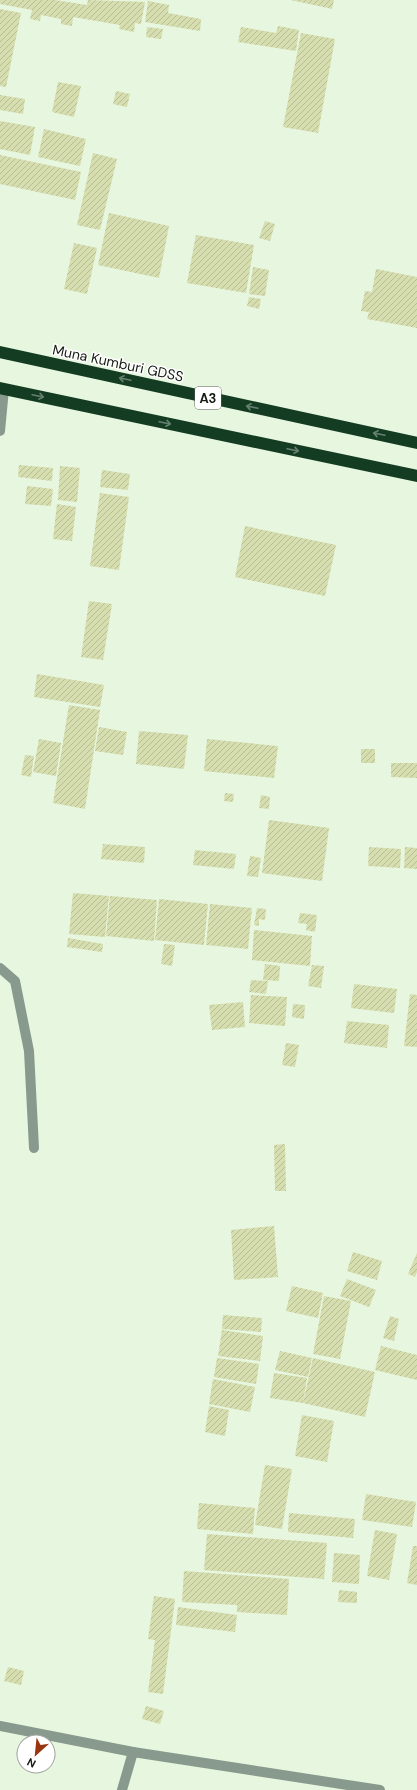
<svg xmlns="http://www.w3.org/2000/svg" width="417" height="1790" font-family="'DM Sans',sans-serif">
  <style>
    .building { fill: url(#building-hatch) }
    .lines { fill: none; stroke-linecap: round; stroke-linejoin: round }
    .street { stroke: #889a8d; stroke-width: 10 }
    .highway { stroke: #143c23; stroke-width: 12 }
    .oneway { stroke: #668070 }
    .labels { text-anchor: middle; stroke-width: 3; stroke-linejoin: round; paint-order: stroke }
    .shield { fill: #fff; stroke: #5c5f5a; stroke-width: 1 }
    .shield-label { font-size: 13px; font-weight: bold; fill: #161b13 }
    .street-label { font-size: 14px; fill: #161b13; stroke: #fff }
  </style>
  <defs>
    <pattern id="building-hatch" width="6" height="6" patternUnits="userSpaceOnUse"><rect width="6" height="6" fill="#d6ddae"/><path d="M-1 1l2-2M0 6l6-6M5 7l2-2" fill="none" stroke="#b7bd95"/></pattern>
  </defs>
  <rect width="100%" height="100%" fill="#e7f6de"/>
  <g class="building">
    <path d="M0 0H55L87 5 88 0 145 2 141 24 135 23 134 32 119 29 120 25 73 17 72 26 61 24V19L41 15 40 21 30 19 32 10 0 4Z"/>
    <path d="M291 0H334L332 9Z"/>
    <path d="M148 1 169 5 168 13 201 19 200 31 145 22Z"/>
    <path d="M0 9 21 13 6 87 0 86Z"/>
    <path d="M278 26 299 30 296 51 238 42 241 27 276 33Z"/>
    <path d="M147 27 163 29 161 39 146 37Z"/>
    <path d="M301 33 335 39 318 133 283 127Z"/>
    <path d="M58 82 81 86 74 117 52 112Z"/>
    <path d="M116 91 130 94 127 107 113 104Z"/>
    <path d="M0 95 25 99 23 114 0 110Z"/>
    <path d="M0 121 35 127 30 155 0 149Z"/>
    <path d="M44 129 86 139 80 166 38 157Z"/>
    <path d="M93 153 117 159 100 230 77 225Z"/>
    <path d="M0 155 81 172 75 200 0 184Z"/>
    <path d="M109 213 169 226 159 278 98 265Z"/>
    <path d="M265 221 275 224 270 241 259 238Z"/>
    <path d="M196 235 254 245 246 293 187 283Z"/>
    <path d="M74 243 97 248 87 294 64 289Z"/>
    <path d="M253 267 269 270 265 296 249 294Z"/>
    <path d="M376 269 417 277V328L367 319 369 312 361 311 365 291 372 292Z"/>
    <path d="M249 297 261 299 259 309 247 306Z"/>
    <path d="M19 465 53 468 52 481 18 477Z"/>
    <path d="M60 466 80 468 77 502 58 500Z"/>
    <path d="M102 470 130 474 128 490 100 487Z"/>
    <path d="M27 486 53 489 51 506 25 504Z"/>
    <path d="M100 493 129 497 119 570 90 566Z"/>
    <path d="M57 504 76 507 72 541 53 539Z"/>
    <path d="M245 526 336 545 325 596 235 577Z"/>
    <path d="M89 601 112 604 103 660 81 657Z"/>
    <path d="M37 674 104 685 100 707 34 697Z"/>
    <path d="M69 705 100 710 85 809 53 803Z"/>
    <path d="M99 727 127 732 123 755 95 751Z"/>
    <path d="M139 731 188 735 184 769 136 764Z"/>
    <path d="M39 739 61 743 56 776 33 772Z"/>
    <path d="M207 739 278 746 274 778 204 771Z"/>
    <rect x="361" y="749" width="14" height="14"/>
    <path d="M25 755 34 756 31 777 21 775Z"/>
    <path d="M391 763H417V778L391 777Z"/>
    <path d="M225 793 234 794 233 802 224 801Z"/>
    <path d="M261 795 270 797 269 809 259 808Z"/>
    <path d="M269 820 329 828 322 881 262 873Z"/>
    <path d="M103 844 145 847 144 863 101 859Z"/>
    <path d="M369 847 401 849 400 868 368 866Z"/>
    <path d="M405 847 417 848V869L404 868Z"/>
    <path d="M195 850 236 854 234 869 193 865Z"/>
    <path d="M250 856 261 858 258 877 247 876Z"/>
    <path d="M73 893 109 896 105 937 69 934Z"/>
    <path d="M110 896 157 900 154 941 106 936Z"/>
    <path d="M159 899 208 904 204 945 155 940Z"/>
    <path d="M210 904 252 908 248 949 206 945Z"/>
    <path d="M257 908 266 909 265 920 259 919V926L254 925Z"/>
    <path d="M300 913 317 915 315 932 306 930 307 924 298 923Z"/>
    <path d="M254 930 312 936 310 966 252 960Z"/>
    <path d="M68 938 103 944 102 952 67 947Z"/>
    <path d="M164 944 175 945 172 966 161 964Z"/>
    <path d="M265 964 280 966 279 981 263 980Z"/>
    <path d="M312 965 324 966 321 988 308 986Z"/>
    <path d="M251 980 268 981 266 994 249 992Z"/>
    <path d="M354 984 397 989 394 1013 351 1008Z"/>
    <path d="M410 994 417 995V1047L404 1046Z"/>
    <path d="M251 995 287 997 285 1026 249 1023Z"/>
    <path d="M243 1002 245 1027 212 1030 209 1005Z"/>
    <path d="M293 1004 305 1005 304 1019 292 1017Z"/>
    <path d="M347 1021 389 1025 387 1048 344 1043Z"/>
    <path d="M286 1043 299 1045 295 1067 282 1065Z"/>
    <path d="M285 1144 286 1191H275L274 1145Z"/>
    <path d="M274 1226 278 1277 234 1280 231 1230Z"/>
    <path d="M353 1252 382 1261 377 1280 347 1271Z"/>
    <path d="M417 1253V1272L415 1277 408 1274Z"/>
    <path d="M347 1279 376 1290 369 1307 340 1296Z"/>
    <path d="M292 1286 323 1293 318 1318 286 1311Z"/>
    <path d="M324 1296 351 1301 340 1359 313 1354Z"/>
    <path d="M223 1315 262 1318 261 1332 222 1329Z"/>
    <path d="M390 1316 399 1319 394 1341 383 1338Z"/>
    <path d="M222 1330 263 1336 260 1361 218 1356Z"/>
    <path d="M381 1346 417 1355V1380L375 1370Z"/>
    <path d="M280 1351 312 1358 308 1377 275 1370Z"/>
    <path d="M217 1358 259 1364 256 1384 214 1377Z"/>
    <path d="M313 1358 375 1372 365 1417 303 1403Z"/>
    <path d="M274 1373 307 1378 303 1403 270 1398Z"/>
    <path d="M213 1379 255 1387 250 1412 209 1404Z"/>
    <path d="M209 1406 229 1410 225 1436 205 1432Z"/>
    <path d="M302 1415 334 1421 327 1462 295 1456Z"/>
    <path d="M265 1465 292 1469 282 1529 255 1525Z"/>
    <path d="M366 1494 416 1502 412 1527 362 1520Z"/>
    <path d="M199 1503 255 1508 253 1534 197 1529Z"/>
    <path d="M289 1513 355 1519 353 1538 288 1532Z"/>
    <path d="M375 1530 397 1534 389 1580 367 1576Z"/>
    <path d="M207 1534 327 1543 324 1579 204 1570Z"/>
    <path d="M413 1546H417V1585L407 1583Z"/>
    <path d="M334 1553 360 1555 359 1584 332 1582Z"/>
    <path d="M184 1571 289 1579 287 1615 237 1612V1605L182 1602Z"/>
    <path d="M339 1590 357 1592V1603L338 1602Z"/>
    <path d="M154 1596 175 1599 163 1694 148 1692 155 1640 148 1639Z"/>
    <path d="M178 1607 237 1615 235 1632 176 1625Z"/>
    <path d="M8 1667 24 1671 21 1685 4 1681Z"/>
    <path d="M146 1706 164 1711 160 1724 142 1719Z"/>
  </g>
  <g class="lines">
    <g class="street">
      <path d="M0 431 4 389"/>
      <path d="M0 968 15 981 29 1051 34 1148"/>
      <path d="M0 1726 133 1752"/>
      <path d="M122 1790 133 1752 380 1790"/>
    </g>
    <g class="highway">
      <path d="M0 352 417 443"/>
      <path d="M0 388 417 476"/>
    </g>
  </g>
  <defs><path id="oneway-shaft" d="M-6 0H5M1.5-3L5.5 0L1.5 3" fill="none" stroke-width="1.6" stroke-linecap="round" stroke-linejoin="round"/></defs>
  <g class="oneway">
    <use href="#oneway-shaft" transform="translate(125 379) rotate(-168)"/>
    <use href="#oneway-shaft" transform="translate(38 396) rotate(12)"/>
    <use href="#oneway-shaft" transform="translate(252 407) rotate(-168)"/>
    <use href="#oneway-shaft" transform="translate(165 423) rotate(12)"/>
    <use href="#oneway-shaft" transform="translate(379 434) rotate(-168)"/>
    <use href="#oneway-shaft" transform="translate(293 450) rotate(12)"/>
  </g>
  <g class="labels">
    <rect class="shield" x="195" y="387" width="26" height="22" rx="3"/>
    <g class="shield-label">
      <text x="208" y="403">A3</text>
    </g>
    <g class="street-label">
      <text transform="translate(118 363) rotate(12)" y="5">Muna Kumburi GDSS</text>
    </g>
  </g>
  <g transform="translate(36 1754) rotate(207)"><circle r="19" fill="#ffffff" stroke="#a2a4a1"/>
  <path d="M0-3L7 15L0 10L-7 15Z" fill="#9a340e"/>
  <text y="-6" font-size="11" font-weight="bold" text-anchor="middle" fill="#161b13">N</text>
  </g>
</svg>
